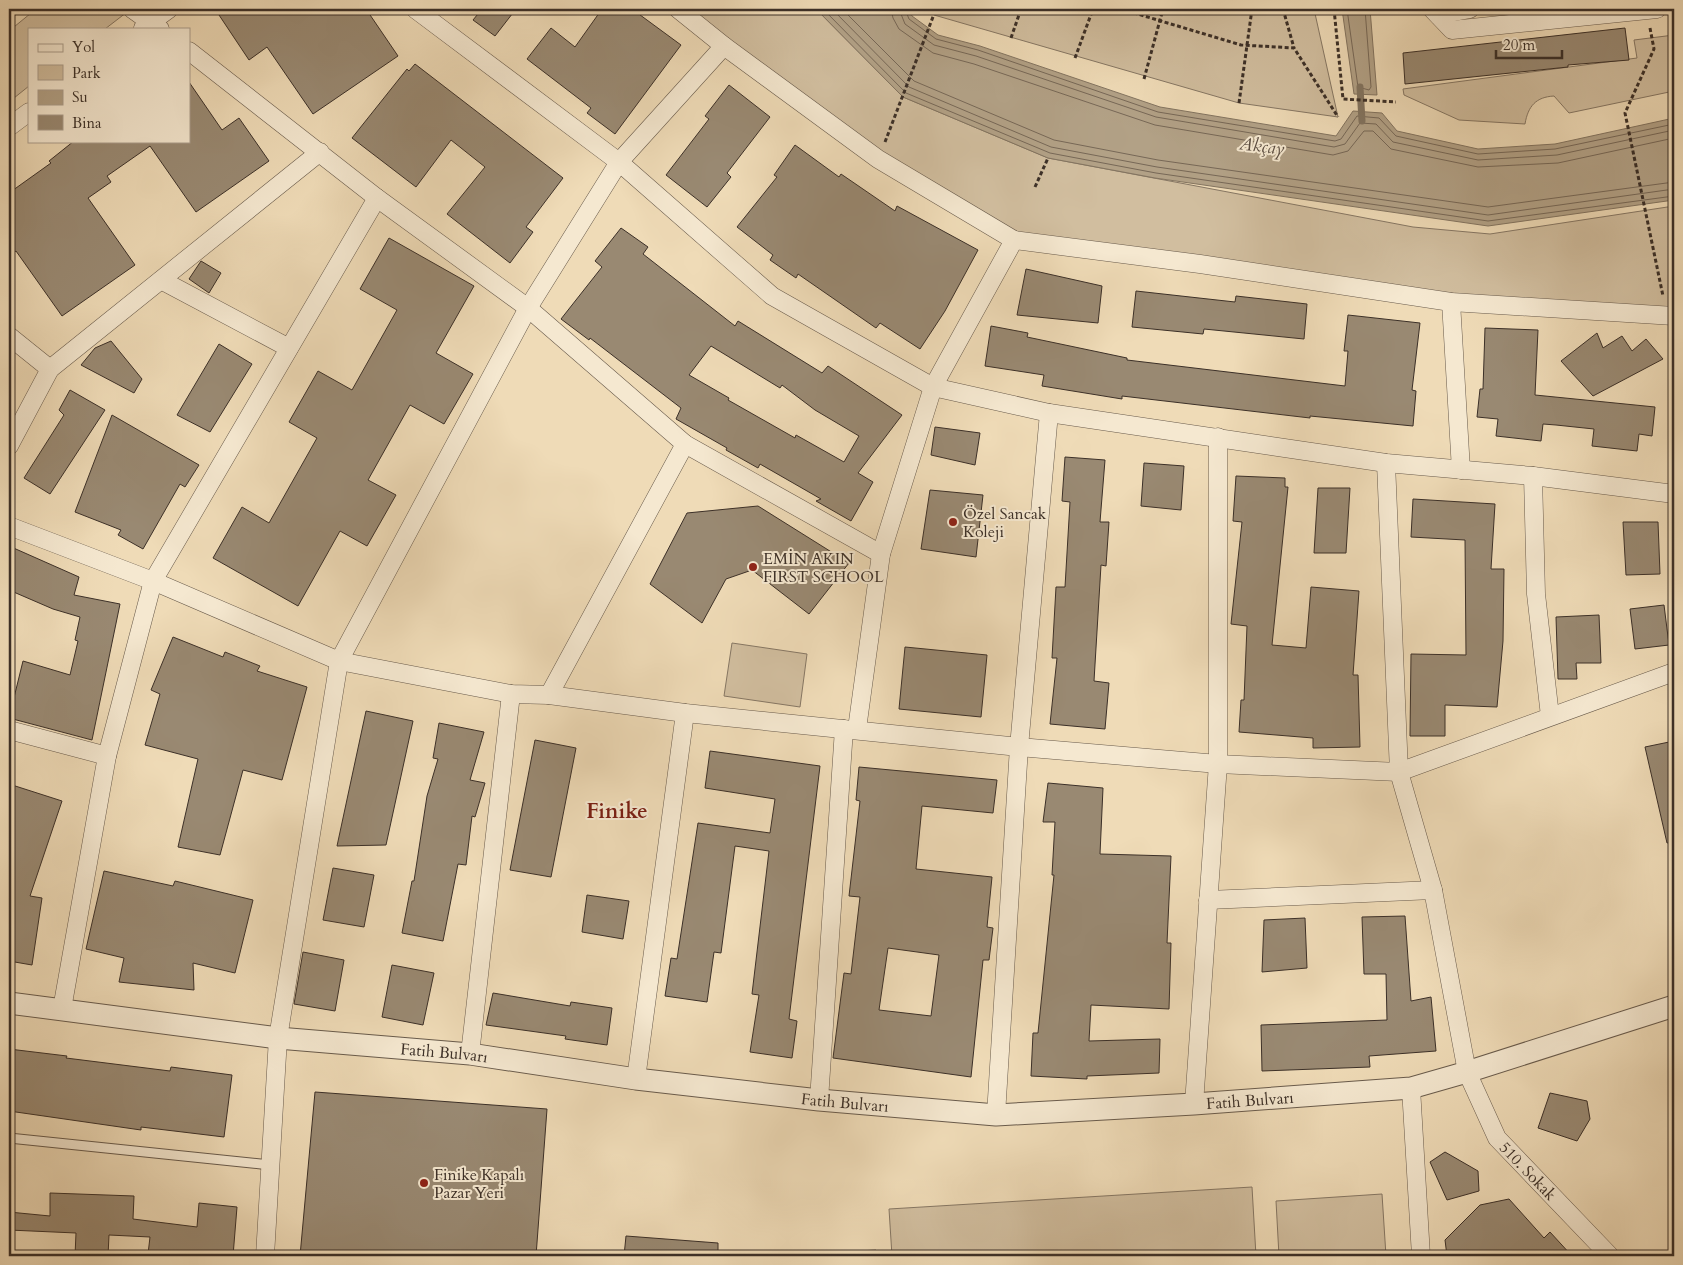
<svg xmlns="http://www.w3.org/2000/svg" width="1683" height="1265" font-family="Cardo,serif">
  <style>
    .green { fill: #d1be9f; stroke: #867764 }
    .water { fill: #b2a186; stroke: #837460 }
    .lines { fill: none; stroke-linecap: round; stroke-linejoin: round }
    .shore { stroke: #776857; stroke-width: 1 }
    .stream { stroke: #837460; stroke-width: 7 }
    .building { fill: #998972; stroke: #3c3028; fill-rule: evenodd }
    .service-casing { stroke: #695b4c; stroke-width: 11 }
    .minor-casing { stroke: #695b4c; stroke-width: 19 }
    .tertiary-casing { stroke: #695b4c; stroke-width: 23 }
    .path { stroke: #3c3028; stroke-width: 3; stroke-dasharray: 4 2.5; stroke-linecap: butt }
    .service { stroke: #f5e8d0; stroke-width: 9 }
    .minor { stroke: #f5e8d0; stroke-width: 18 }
    .tertiary { stroke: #f5e8d0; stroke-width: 21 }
    .poi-dot { fill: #8f2418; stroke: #f5e8d0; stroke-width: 2 }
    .labels { text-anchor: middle; stroke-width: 4; stroke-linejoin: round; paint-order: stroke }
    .poi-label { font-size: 16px; fill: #3c3028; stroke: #f5e8d0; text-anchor: start }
    .street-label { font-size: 16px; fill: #3c3028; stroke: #f5e8d0 }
    .water-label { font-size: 18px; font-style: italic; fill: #5a4c40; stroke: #f5e8d0 }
    .district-label { font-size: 21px; font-weight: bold; fill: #7a1f14; stroke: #f5e8d0 }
  </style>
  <rect width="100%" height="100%" fill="#efdbb7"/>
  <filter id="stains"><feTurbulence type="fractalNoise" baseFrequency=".004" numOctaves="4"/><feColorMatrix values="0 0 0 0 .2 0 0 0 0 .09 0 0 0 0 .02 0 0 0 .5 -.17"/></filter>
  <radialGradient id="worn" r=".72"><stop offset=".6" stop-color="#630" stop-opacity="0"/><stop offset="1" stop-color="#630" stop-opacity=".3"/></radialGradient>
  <g class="green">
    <path d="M36 9H131L105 29H29V86L9 102V31Z"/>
    <path d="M678 9H816L903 97 1048 158 1413 227 1490 234 1674 206V316L1451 302 1014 240 878 159Z"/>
    <path d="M931 9H1314L1338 117 1239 103 934 15Z"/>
    <path d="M1674 35V91L1569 113 1554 96C1536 97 1528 106 1525 124L1459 120 1404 95 1403 89 1637 58 1634 40Z"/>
    <path d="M732 643 807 654 800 707 724 696Z"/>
    <path d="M1252 1187 1256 1256H892L889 1209Z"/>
    <path d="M1382 1194 1386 1256H1279L1276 1201Z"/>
    <path d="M876 1250 877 1256H791L790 1255Z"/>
  </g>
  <g class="water">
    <path d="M816 9H909L912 16 938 35 980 46 1160 107 1336 136 1353 111 1382 113 1397 131 1478 149 1555 144 1674 118V200L1488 226 1155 178 1048 158 903 97Z"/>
    <path d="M1342 9H1370L1377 95 1354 94Z"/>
  </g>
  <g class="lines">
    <g class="shore">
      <path d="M823 9 906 93 1050 153 1156 173 1488 221 1674 196"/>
      <path d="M832 9 909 87 1051 147 1157 167 1488 215 1674 189"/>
      <path d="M842 9 914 81 1054 140 1158 160 1488 207 1674 182"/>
      <path d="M891 9 893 18 899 29 933 53 974 64 1155 125 1333 155 1348 151 1364 131H1373L1391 149 1478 167 1558 163 1674 138"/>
      <path d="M899 9 905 24 934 45 976 56 1156 117 1334 147 1345 144 1360 123 1376 124 1393 142 1478 160 1557 155 1674 130"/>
      <path d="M905 9 909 19 936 39 978 50 1158 112 1335 141 1341 139 1357 116 1379 118 1396 136 1478 154 1555 149 1674 124"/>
      <path d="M1347 9 1358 87 1369 90 1371 87 1365 9"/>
    </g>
    <g class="stream">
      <path d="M9 16 18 9"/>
      <path d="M1360 87 1362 121"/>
    </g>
  </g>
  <g class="building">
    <path d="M228 9H366L398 56 313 114 267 47 249 60 219 15Z"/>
    <path d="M482 9H516L495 36 473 20Z"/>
    <path d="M602 9H632L681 45 615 134 587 113 591 108 527 59 551 28 575 47Z"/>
    <path d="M1625 28 1629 60 1568 65V67L1405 84 1403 53Z"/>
    <path d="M415 64 563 178 526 227 533 232 510 263 447 214 485 167 451 140 416 187 352 138 407 69 409 71Z"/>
    <path d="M189 82 222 130 239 118 269 161 196 212 150 146 107 176 111 182 88 198 135 265 62 316 16 251 9 256V193L51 163 49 161 74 141H189Z"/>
    <path d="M729 85 770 117 727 173 731 177 707 207 666 175 709 119 705 116Z"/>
    <path d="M795 145 839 177 841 174 895 211 897 206 978 250 945 311 920 349 880 323 876 328 798 274 796 278 770 260 773 255 737 227 777 177 774 175Z"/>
    <path d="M621 228 648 247 643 254 735 326 738 321 822 373 828 366 902 415 858 473 873 482 851 521 816 501 821 499 760 464 758 468 726 450 727 448 676 419 681 408 590 338 589 340 561 319 602 267 595 261ZM711 346 780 388 782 385 815 410 859 436 844 462 796 435 795 438 728 400 729 398 689 375Z"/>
    <path d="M389 238 474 286 436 353 473 374 444 424 410 405 368 480 396 495 367 546 340 531 298 606 213 558 242 507 269 523 317 438 289 422 318 371 352 390 397 310 360 289Z"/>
    <path d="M201 261 221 273 209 293 189 279Z"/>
    <path d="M1026 269 1102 286 1098 323 1017 315Z"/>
    <path d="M1136 291 1235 302 1236 296 1307 304 1304 339 1204 329 1203 334 1132 327Z"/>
    <path d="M1348 315 1420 323 1412 390 1416 391 1413 426 1310 416V418L1122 396V399L1042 386 1044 375 985 366 991 326 1028 333 1027 337 1127 358V360L1345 386 1348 351H1344Z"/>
    <path d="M1485 328 1538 330 1535 395 1655 407 1652 436 1639 434 1637 451 1592 446 1594 429 1556 425 1543 424 1541 441 1496 436 1498 419 1477 417 1480 389H1483Z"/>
    <path d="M1597 333 1603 348 1622 336 1632 351 1646 339 1663 359 1593 396 1561 361Z"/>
    <path d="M111 341 142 379 134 393 81 365 95 348Z"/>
    <path d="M219 344 252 364 210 432 177 415Z"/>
    <path d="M70 390 105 410 50 494 24 478 64 415 59 410Z"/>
    <path d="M112 415 199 465 185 487 180 484 143 549 118 535 121 530 75 512Z"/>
    <path d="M935 427 980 433 975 465 931 455Z"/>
    <path d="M1065 457 1105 460 1100 522H1109L1106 566 1101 565 1094 681 1109 683 1105 729 1050 724 1057 658H1052L1056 587H1065L1070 502 1062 501Z"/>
    <path d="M1144 463 1184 466 1181 510 1141 506Z"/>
    <path d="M1236 476 1285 478V487H1288L1272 645 1306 648 1311 587 1359 591 1353 675H1358L1360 747 1313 748V738L1239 732 1241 700H1244L1247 626 1231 624 1242 522 1233 521Z"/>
    <path d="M1318 488H1350L1346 553H1314Z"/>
    <path d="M930 490 983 495 976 557 921 549Z"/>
    <path d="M1413 499 1495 504 1491 569H1504L1503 641 1497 707 1445 705V736H1410L1411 654 1466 655 1465 540 1411 537Z"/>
    <path d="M758 506 849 563 809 614 752 570 726 579 702 623 650 584 687 513Z"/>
    <path d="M1623 522H1658L1660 574 1626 575Z"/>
    <path d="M9 546 79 577 74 595 120 604 92 740 9 718 23 661 70 675 78 641 75 640 80 617 53 609 9 590Z"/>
    <path d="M1664 605 1669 645 1635 649 1630 609Z"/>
    <path d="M1599 615 1601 663H1576L1577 679H1558L1556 617Z"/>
    <path d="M173 637 223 657 225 652 260 666 257 671 307 687 282 780 243 770 220 855 178 847 198 759 145 745 160 694 151 690Z"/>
    <path d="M905 647 987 655 981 717 899 709Z"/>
    <path d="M366 711 413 721 386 845 337 846Z"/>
    <path d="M439 723 484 732 470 780 485 783 475 817 472 816 466 865 458 864 443 941 402 933 412 881H414L427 796 438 759 433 758Z"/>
    <path d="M535 740 576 748 551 877 510 870Z"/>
    <path d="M1674 741V842L1667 843 1645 747Z"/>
    <path d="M710 751 820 766 789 1019 797 1021 792 1058 750 1052 759 995 752 994 769 851 735 846 721 953 714 952 707 1002 665 996 671 958 677 959 698 823 770 833 775 799 705 788Z"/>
    <path d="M859 767 997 780 993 813 922 806 916 869 992 877 987 927 993 928 989 960H983L971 1077 833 1058 844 973 851 974 860 897 849 896 860 801 856 800ZM888 948 939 955 931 1016 879 1010Z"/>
    <path d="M1048 783 1103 788 1100 854 1171 856 1167 943H1171L1169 1009 1091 1005 1089 1041 1160 1039 1159 1073 1087 1076V1079L1031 1076 1033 1033H1038L1054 875H1052L1055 822H1043Z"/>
    <path d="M9 784 62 801 30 896 42 898 32 965 9 961Z"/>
    <path d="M333 868 374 875 364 927 323 920Z"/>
    <path d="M104 871 173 886 175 881 253 900 235 973 193 963 194 990 119 982 124 958 86 949Z"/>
    <path d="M587 895 629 901 623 939 582 932Z"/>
    <path d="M1405 916 1411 1001 1431 997 1436 1051 1369 1056 1370 1067 1262 1071 1261 1025 1387 1020 1386 974H1364L1362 917Z"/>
    <path d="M1305 918 1307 968 1262 972 1264 920Z"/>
    <path d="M303 952 344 960 335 1011 294 1004Z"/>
    <path d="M392 965 434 973 423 1025 382 1017Z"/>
    <path d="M493 993 570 1006 571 1002 612 1008 607 1045 565 1039 566 1036 486 1025Z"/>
    <path d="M9 1049 67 1056 66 1058 170 1071 171 1067 232 1075 224 1137 141 1127V1130L9 1111Z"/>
    <path d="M315 1092 547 1109 536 1256H300Z"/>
    <path d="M1550 1093 1587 1101 1590 1119 1577 1141 1538 1128Z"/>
    <path d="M1445 1152 1478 1171 1479 1191 1447 1200 1430 1162Z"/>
    <path d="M50 1193 134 1196 133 1219 197 1227 199 1203 237 1207 233 1256H168L148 1254 150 1237 109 1235 108 1256H75L76 1233 9 1230V1212L50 1216Z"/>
    <path d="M1509 1199 1544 1238 1550 1232 1572 1256H1447L1445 1240 1480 1205Z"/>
    <path d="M626 1236 718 1243V1256H624Z"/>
  </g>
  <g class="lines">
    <g class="service-casing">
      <path id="service" d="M9 1138 270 1165"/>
    </g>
    <g class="minor-casing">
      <g id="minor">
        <path d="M132 9 160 29"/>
        <path d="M415 9 619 162 772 296 933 387 1049 413 1386 463 1533 476 1674 494"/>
        <path d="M678 9 724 46"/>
        <path d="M1432 9 1452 30 1657 9"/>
        <path d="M1438 15 1470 9"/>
        <path d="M143 28 169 9"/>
        <path d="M189 51 377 198 528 308 685 444 881 554"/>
        <path d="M9 127 29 112"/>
        <path d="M1014 240 1200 264 1451 302 1674 316"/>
        <path d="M161 280 289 348"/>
        <path d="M1451 302 1461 470"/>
        <path d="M9 336 50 369"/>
        <path d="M9 446 50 369 320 152"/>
        <path id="s1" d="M1386 463 1399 772 1433 890 1467 1072 1497 1138 1610 1256"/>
        <path d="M1533 476 1536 594 1550 716"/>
        <path d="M9 526 153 581 339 661 511 694 549 695 685 713 1019 747 1218 764 1399 772 1674 672"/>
        <path d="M549 695 685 444"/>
        <path d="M9 730 107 756"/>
        <path d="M1208 900 1433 890"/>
        <path d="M62 1009 107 756 153 581 377 198"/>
        <path d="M470 1054 511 694"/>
        <path d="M636 1079 685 713"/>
        <path d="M1411 1088 1421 1256"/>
        <path d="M819 1100 844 729"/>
        <path d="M1194 1104 1218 764V437"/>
        <path d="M996 1115 1019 747 1049 413"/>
        <path d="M265 1256 278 1038 339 661 528 308 619 162 724 46 878 159 1014 240 933 387 881 554 857 729"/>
      </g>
    </g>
    <g class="tertiary-casing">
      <g id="tertiary">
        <path id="s2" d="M9 1003 278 1038 470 1054 636 1079 819 1100 996 1115 1194 1104 1411 1088 1467 1072 1674 1006"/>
      </g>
    </g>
    <g class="path">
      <path d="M1121 9 1241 45 1294 48 1338 117"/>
      <path d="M1283 9 1294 48"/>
      <path d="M1334 9 1343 99 1396 102"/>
      <path d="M1650 28 1654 49 1625 113 1663 296"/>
      <path d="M1011 38 1021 9"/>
      <path d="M1075 58 1093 9"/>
      <path d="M1144 79 1163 9"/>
      <path d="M1239 103 1252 9"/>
      <path d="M885 142 936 9"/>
      <path d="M1035 187 1048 158"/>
    </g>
    <use href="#service" class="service"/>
    <use href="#minor" class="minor"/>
    <use href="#tertiary" class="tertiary"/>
  </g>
  <g class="poi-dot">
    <circle cx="953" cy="522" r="5"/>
    <circle cx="753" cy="567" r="5"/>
    <circle cx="424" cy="1183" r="5"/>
  </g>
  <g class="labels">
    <g class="poi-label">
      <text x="963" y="519">Özel Sancak<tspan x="963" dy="18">Koleji</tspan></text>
      <text x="763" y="564">EMİN AKIN<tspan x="763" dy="18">FIRST SCHOOL</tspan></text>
      <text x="434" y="1180">Finike Kapalı<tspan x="434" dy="18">Pazar Yeri</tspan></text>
    </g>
    <g class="street-label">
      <text dy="6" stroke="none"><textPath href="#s2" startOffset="438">Fatih Bulvarı</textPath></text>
      <text dy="6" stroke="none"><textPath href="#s2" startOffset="1248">Fatih Bulvarı</textPath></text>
      <text dy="6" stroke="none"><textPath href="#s2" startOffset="842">Fatih Bulvarı</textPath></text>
      <text dy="6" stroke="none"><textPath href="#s1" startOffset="735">510. Sokak</textPath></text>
    </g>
    <g class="water-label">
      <text transform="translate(1262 146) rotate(7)" y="6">Akçay</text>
    </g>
    <g class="district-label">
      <text x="617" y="818">Finike</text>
    </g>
  </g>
  <rect width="1683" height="1265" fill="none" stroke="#efdbb7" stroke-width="30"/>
  <rect x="10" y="10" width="1663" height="1245" fill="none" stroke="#3c3028" stroke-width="2.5"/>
  <rect x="15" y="15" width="1653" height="1235" fill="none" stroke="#3c3028"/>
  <rect x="28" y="28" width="162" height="115" fill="#f5e8d0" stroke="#ab9e8d"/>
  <rect x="38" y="44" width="25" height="8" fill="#f5e8d0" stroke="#ab9e8d"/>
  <text x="72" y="52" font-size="15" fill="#3c3028">Yol</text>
  <rect x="38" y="65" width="25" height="15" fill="#d1be9f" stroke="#ab9e8d"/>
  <text x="72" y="78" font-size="15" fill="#3c3028">Park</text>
  <rect x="38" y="90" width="25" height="15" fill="#b2a186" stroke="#ab9e8d"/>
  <text x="72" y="102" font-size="15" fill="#3c3028">Su</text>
  <rect x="38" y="115" width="25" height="15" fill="#998972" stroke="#ab9e8d"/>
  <text x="72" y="128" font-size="15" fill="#3c3028">Bina</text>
  <path d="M1496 50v8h66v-8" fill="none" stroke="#3c3028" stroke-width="2.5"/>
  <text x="1503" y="50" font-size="15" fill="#3c3028" stroke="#f5e8d0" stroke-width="4" paint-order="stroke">20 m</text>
  <rect width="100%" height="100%" filter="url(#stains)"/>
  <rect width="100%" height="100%" fill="url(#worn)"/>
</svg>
